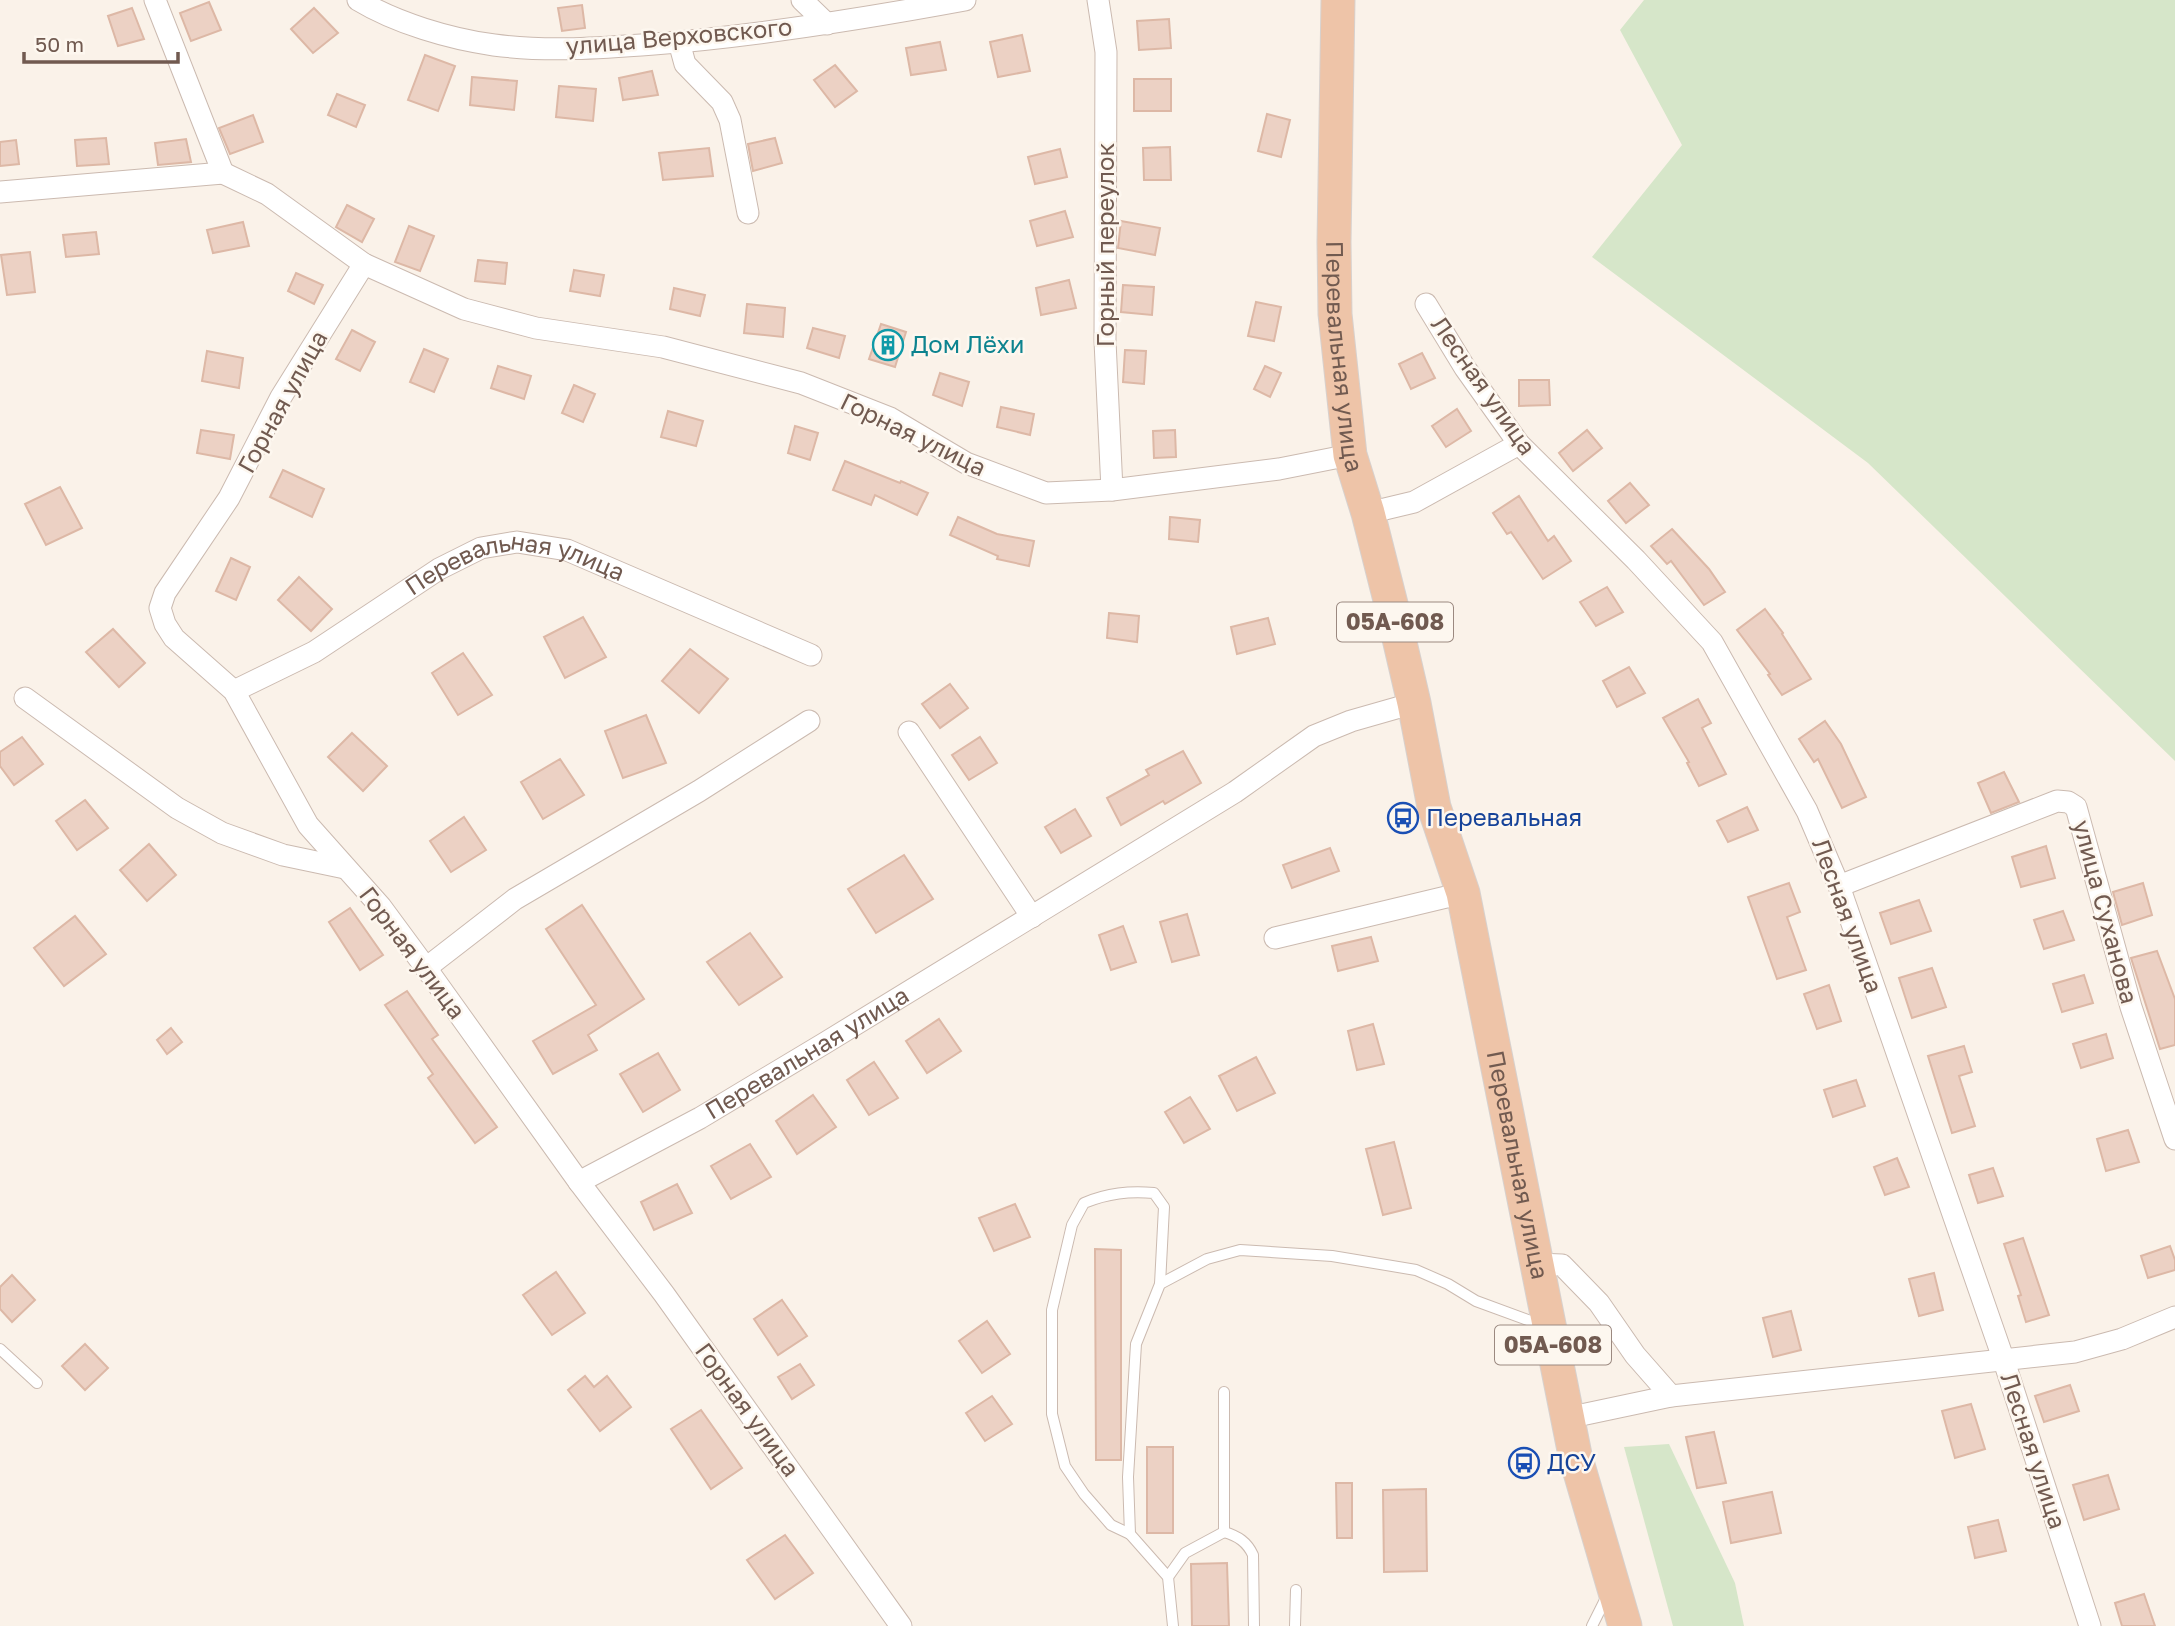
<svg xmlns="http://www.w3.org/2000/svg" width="2175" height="1626" font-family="'Golos Text',sans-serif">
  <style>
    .green { fill: #d6e6c9 }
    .building { fill: #ecd1c4; stroke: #ddb8a6; stroke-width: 2 }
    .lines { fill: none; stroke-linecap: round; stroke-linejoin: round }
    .service-casing { stroke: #cbbab0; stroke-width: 12 }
    .minor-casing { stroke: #cbbab0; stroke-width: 23 }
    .trunk-casing { stroke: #d7d1ce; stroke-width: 35 }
    .service { stroke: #fff; stroke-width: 10 }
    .minor { stroke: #fff; stroke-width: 21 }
    .trunk { stroke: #eec4a8; stroke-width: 33 }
    .labels { text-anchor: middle; stroke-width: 5; stroke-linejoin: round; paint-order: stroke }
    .shield { fill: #fdf7ef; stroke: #9b8980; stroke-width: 2 }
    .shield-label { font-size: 23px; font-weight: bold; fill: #715a50 }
    .street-label { font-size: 24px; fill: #715a50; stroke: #fdf7ef }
    .culture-label { font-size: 24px; fill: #0d838f; stroke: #fdf7ef; text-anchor: start }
    .transit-label { font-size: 24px; fill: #164399; stroke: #fdf7ef; text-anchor: start }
  </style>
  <rect width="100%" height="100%" fill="#faf2e9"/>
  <g class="green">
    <path d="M1644 0H2175V761L1868 463 1592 257 1682 145 1620 30Z"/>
    <path d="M1669 1444 1735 1583 1744 1626H1673L1624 1447Z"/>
  </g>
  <g class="building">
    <path d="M209 2 221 30 191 41 180 13Z"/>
    <path d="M582 5 585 28 562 31 558 8Z"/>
    <path d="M132 8 144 39 118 46 108 16Z"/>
    <path d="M314 8 338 33 313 53 291 29Z"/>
    <path d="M1169 19 1171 48 1139 50 1137 21Z"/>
    <path d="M1022 35 1030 71 998 77 990 42Z"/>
    <path d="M940 42 946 70 911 75 906 48Z"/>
    <path d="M425 55 455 66 438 111 408 100Z"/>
    <path d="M835 65 857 91 835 107 814 80Z"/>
    <path d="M652 71 658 95 623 100 619 78Z"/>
    <path d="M472 77 517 81 514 110 470 105Z"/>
    <rect x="1134" y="79" width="37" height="32"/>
    <path d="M559 86 596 89 593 121 556 117Z"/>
    <path d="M337 94 365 105 356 127 328 115Z"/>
    <path d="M1267 114 1290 120 1281 157 1258 151Z"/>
    <path d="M253 115 263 142 230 154 219 128Z"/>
    <path d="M106 138 109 164 77 166 75 140Z"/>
    <path d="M775 138 782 163 753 171 748 144Z"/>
    <path d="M186 139 191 162 158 165 155 143Z"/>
    <path d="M16 140 19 164 0 166V142Z"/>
    <path d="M1170 147 1171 180H1144L1143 148Z"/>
    <path d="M709 148 713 176 663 180 659 153Z"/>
    <path d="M1060 149 1067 177 1035 184 1028 157Z"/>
    <path d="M347 205 374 219 362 242 336 227Z"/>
    <path d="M1065 211 1073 237 1037 246 1030 221Z"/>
    <path d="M1121 221 1160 228 1155 255 1118 248Z"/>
    <path d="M243 222 249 246 213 253 207 230Z"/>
    <path d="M409 226 434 236 420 271 395 262Z"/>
    <path d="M96 232 99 254 66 257 63 235Z"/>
    <path d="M30 252 35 292 7 295 1 255Z"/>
    <path d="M478 260 507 263 505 284 475 281Z"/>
    <path d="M574 270 604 275 600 296 570 291Z"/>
    <path d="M296 273 323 285 314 304 288 291Z"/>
    <path d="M1069 280 1076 308 1041 315 1036 288Z"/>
    <path d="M1123 285 1154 287 1152 315 1121 312Z"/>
    <path d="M674 288 705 295 700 316 670 309Z"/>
    <path d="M1256 302 1281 307 1274 341 1248 336Z"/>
    <path d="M747 304 785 308 783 337 744 333Z"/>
    <path d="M881 324 906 332 895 367 869 359Z"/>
    <path d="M813 328 845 336 839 358 807 348Z"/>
    <path d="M352 330 375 342 360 371 336 359Z"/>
    <path d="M424 349 448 359 434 392 410 382Z"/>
    <path d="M1125 350 1146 351 1144 384 1123 382Z"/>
    <path d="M207 351 243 358 239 388 202 381Z"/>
    <path d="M1422 353 1435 378 1411 389 1399 364Z"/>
    <path d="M498 366 531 376 524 399 491 388Z"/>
    <path d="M1265 366 1281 373 1270 397 1254 389Z"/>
    <path d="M940 373 969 382 962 406 933 395Z"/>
    <path d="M1519 380H1549L1550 405 1519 406Z"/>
    <path d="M574 385 595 394 583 422 562 413Z"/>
    <path d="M1001 407 1034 414 1030 435 997 427Z"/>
    <path d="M1457 409 1471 431 1446 447 1432 426Z"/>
    <path d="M668 411 703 421 696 446 661 437Z"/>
    <path d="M795 426 818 433 810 460 788 453Z"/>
    <path d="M201 430 234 435 230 459 197 453Z"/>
    <path d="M1175 430 1176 457 1154 458 1153 431Z"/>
    <path d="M1587 430 1602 448 1573 471 1559 453Z"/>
    <path d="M845 461 900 483 901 481 928 493 917 515 875 495 871 505 833 490Z"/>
    <path d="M283 470 324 489 312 517 270 497Z"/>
    <path d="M1630 483 1649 505 1626 523 1608 501Z"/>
    <path d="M60 487 82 528 46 545 25 504Z"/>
    <path d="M1519 496 1548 541 1554 536 1571 561 1543 579 1511 532 1507 534 1493 513Z"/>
    <path d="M958 517 997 534 1034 541 1029 566 997 559 998 556 950 535Z"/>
    <path d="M1170 517 1200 520 1198 542 1169 539Z"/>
    <path d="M1672 529 1709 569 1725 592 1704 605 1671 561 1667 564 1651 546Z"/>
    <path d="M231 558 250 567 236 600 216 591Z"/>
    <path d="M299 577 332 609 311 631 278 600Z"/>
    <path d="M1607 587 1623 612 1596 626 1580 602Z"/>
    <path d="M1765 609 1783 633 1782 634 1811 679 1782 695 1768 675 1770 674 1737 630Z"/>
    <path d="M1109 613 1139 616 1137 642 1107 638Z"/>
    <path d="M583 617 606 657 565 678 544 637Z"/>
    <path d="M1268 618 1275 644 1237 654 1231 627Z"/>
    <path d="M113 629 145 663 119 687 86 652Z"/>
    <path d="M690 649 728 679 699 713 662 681Z"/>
    <path d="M463 653 492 695 458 715 432 673Z"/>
    <path d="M1629 667 1645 693 1617 707 1603 681Z"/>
    <path d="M950 684 968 708 940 728 922 704Z"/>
    <path d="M1698 699 1711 723 1702 728 1726 774 1699 786 1687 763 1689 762 1663 718Z"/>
    <path d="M646 715 666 763 623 778 605 731Z"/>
    <path d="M1825 721 1841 744 1866 797 1842 808 1818 759 1814 762 1799 739Z"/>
    <path d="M352 733 387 766 363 791 328 757Z"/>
    <path d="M22 737 43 764 14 785 0 766V752Z"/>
    <path d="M980 737 997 763 969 780 952 755Z"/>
    <path d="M1183 751 1201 783 1165 804 1163 801 1121 825 1107 798 1149 775 1146 770Z"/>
    <path d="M560 759 584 795 543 819 521 782Z"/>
    <path d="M2004 772 2019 802 1991 813 1978 783Z"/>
    <path d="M85 800 108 828 77 850 56 821Z"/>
    <path d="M1747 807 1758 830 1728 842 1717 821Z"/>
    <path d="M1075 809 1091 836 1061 853 1045 827Z"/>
    <path d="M464 817 486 850 451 872 430 841Z"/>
    <path d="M149 844 176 875 147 901 120 870Z"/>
    <path d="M2046 846 2055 878 2021 887 2012 857Z"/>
    <path d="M1330 848 1339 871 1292 888 1283 865Z"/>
    <path d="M904 855 933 899 876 933 848 889Z"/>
    <path d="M1789 883 1800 912 1787 917 1806 970 1777 979 1748 897Z"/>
    <path d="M2143 883 2152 915 2122 925 2113 892Z"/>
    <path d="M1919 900 1931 931 1891 944 1880 913Z"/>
    <path d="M582 905 644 999 588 1035 597 1050 553 1074 533 1041 596 1005 546 929Z"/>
    <path d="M350 908 383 955 360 970 329 922Z"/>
    <path d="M2063 911 2074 940 2044 949 2034 920Z"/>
    <path d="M1187 914 1199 955 1172 962 1160 922Z"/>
    <path d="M75 916 106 954 64 986 34 948Z"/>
    <path d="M1123 926 1136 962 1111 970 1099 935Z"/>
    <path d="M750 933 782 977 739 1005 707 962Z"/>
    <path d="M1371 937 1378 961 1338 971 1332 946Z"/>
    <path d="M2157 951 2175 999V1045L2160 1049 2131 958Z"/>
    <path d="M1932 968 1946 1007 1912 1018 1899 978Z"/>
    <path d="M2084 975 2093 1003 2062 1012 2053 984Z"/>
    <path d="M1829 985 1841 1021 1817 1029 1804 994Z"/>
    <path d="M407 991 438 1035 432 1039 497 1127 475 1143 428 1078 433 1074 385 1005Z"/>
    <path d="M939 1019 961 1051 927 1073 906 1041Z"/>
    <path d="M1373 1024 1384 1064 1357 1070 1348 1031Z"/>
    <path d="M171 1028 182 1042 167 1054 157 1040Z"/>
    <path d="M2106 1034 2113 1058 2081 1068 2073 1044Z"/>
    <path d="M1964 1046 1972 1072 1959 1076 1975 1126 1952 1133 1928 1056Z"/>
    <path d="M658 1053 680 1090 643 1112 620 1074Z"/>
    <path d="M1256 1057 1275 1093 1237 1111 1219 1076Z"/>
    <path d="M874 1062 898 1098 869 1115 847 1080Z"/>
    <path d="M1856 1080 1865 1106 1833 1117 1824 1090Z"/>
    <path d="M813 1095 836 1127 797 1154 776 1121Z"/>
    <path d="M1190 1097 1210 1129 1184 1143 1165 1112Z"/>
    <path d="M2128 1130 2139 1162 2106 1171 2097 1139Z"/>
    <path d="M1394 1142 1411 1208 1383 1215 1366 1149Z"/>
    <path d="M750 1144 771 1177 731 1199 711 1166Z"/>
    <path d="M1897 1158 1909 1187 1885 1195 1874 1167Z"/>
    <path d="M1993 1168 2003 1196 1978 1203 1969 1175Z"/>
    <path d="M677 1184 692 1213 654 1230 641 1202Z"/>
    <path d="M1015 1204 1030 1237 994 1251 979 1218Z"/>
    <path d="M2023 1238 2049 1315 2026 1322 2018 1296 2021 1295 2004 1244Z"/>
    <path d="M2170 1246 2175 1260V1270L2148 1278 2141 1256Z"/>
    <path d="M1095 1249 1121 1250V1460H1096Z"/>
    <path d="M556 1272 585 1313 552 1335 523 1295Z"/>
    <path d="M1934 1273 1943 1310 1919 1316 1909 1279Z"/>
    <path d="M12 1275 35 1300 12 1322 0 1309V1287Z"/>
    <path d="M782 1300 807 1336 778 1355 754 1319Z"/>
    <path d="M1791 1311 1801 1350 1773 1357 1763 1318Z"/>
    <path d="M987 1321 1010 1354 982 1373 959 1341Z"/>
    <path d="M85 1344 108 1368 85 1390 62 1366Z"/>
    <path d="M800 1364 814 1385 792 1399 778 1377Z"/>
    <path d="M585 1376 594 1387 607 1376 631 1407 600 1431 568 1390Z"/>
    <path d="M2070 1385 2079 1411 2044 1422 2035 1396Z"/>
    <path d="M992 1396 1012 1424 985 1441 966 1413Z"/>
    <path d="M1971 1404 1985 1449 1955 1458 1942 1411Z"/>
    <path d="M701 1410 742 1468 711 1489 671 1429Z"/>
    <path d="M1714 1432 1726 1483 1697 1488 1686 1437Z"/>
    <rect x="1147" y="1447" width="26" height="86"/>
    <path d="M2108 1475 2119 1509 2084 1520 2073 1485Z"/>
    <path d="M1336 1483H1352V1538H1337Z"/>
    <path d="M1426 1489 1427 1571 1384 1572 1383 1490Z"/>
    <path d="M1772 1492 1781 1533 1731 1543 1723 1502Z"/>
    <path d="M1998 1520 2006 1551 1975 1558 1968 1527Z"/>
    <path d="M785 1535 813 1573 775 1599 747 1560Z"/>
    <path d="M1227 1563 1229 1626H1192L1191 1564Z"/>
    <path d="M2144 1594 2155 1626H2122L2115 1603Z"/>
  </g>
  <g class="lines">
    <g class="service-casing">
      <g id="service">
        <path d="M0 1349 37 1383"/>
        <path d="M1224 1532C1238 1536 1247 1542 1253 1555L1254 1626"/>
        <path d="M1130 1534 1111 1525 1084 1494 1065 1466 1052 1414V1310L1072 1225 1084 1203C1108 1193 1129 1191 1154 1193L1164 1207 1160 1284"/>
        <path d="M1168 1577 1185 1553 1224 1532V1392"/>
        <path d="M1173 1626 1168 1577 1130 1534 1128 1477 1136 1344 1160 1284 1207 1259 1240 1250 1332 1256 1416 1270 1448 1284 1476 1301 1544 1326"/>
        <path d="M1295 1626 1296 1590"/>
        <path d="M1592 1626 1608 1594"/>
      </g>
    </g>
    <g class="minor-casing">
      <g id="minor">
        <path d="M155 0 223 173"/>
        <path d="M358 0C396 23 450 39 494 45 547 52 601 48 654 44 758 36 862 19 965 0"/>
        <path d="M802 0 827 24"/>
        <path d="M1098 0 1106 52 1105 341 1112 490"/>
        <path d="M679 42 685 64 722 102 730 120 748 213"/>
        <path d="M0 192 223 173 267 194 364 264 464 309 536 328 663 347 801 383 890 418 966 463 1046 493 1112 490 1279 469 1350 455"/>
        <path d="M364 264 281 397 229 498 165 593 160 608 165 624 174 638 234 691 308 825 381 907 426 968 579 1182 664 1294 901 1626"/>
        <path d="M1426 304 1465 368 1519 444 1636 560 1712 642 1807 811 1839 886 2003 1358 2090 1626"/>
        <path d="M1368 513 1414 502 1519 444"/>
        <path id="s1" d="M234 691 314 652 439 569 481 548 517 542 567 550 811 655"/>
        <path d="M25 698 177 808 222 833 283 855 345 868"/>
        <path d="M909 732 1032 917"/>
        <path d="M1839 886 2057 801 2068 802 2076 807 2131 1007 2175 1139"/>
        <path d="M1275 938 1463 893"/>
        <path d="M426 968 515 899 699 791 809 721"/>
        <path id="s2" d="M579 1182 700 1118 825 1043 1235 792 1314 736 1351 721 1414 703"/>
        <path d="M1537 1264 1562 1265 1599 1303 1635 1355 1671 1396"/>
        <path d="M1567 1418 1671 1396 2075 1352 2122 1339 2175 1317"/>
      </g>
    </g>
    <g class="trunk-casing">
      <g id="trunk">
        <path id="s3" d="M1338 0 1334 242 1335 314 1350 455 1368 513 1391 604 1414 703 1434 807 1463 893 1575 1455 1625 1626"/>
      </g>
    </g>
    <use href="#service" class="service"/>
    <use href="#minor" class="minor"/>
    <use href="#trunk" class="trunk"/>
  </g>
  <defs>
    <g id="building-ring" transform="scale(1.575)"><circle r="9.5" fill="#fdf7ef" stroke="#0f9aa8" stroke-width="1.5"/><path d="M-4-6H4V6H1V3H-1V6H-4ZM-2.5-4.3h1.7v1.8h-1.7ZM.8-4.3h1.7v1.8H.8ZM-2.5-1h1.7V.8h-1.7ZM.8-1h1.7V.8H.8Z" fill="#0f9aa8"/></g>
    <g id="bus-ring" transform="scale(1.575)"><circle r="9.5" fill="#fdf7ef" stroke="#1a4fb4" stroke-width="1.5"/><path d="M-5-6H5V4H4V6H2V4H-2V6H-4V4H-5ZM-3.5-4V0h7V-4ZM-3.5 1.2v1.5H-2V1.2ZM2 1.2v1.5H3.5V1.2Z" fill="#1a4fb4"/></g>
  </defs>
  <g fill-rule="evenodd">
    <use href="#building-ring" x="888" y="345"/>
    <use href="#bus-ring" x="1403" y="818"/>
    <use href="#bus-ring" x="1524" y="1463"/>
  </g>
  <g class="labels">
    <g class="shield">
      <rect x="1337" y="602.5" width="116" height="39" rx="5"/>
      <rect x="1495" y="1325.5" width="116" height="39" rx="5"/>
    </g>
    <g class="shield-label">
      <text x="1395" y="630">05А-608</text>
      <text x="1553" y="1353">05А-608</text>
    </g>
    <g class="street-label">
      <text transform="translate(679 37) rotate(-5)" y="8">улица Верховского</text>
      <text transform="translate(1106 245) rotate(-90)" y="8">Горный переулок</text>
      <text dy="8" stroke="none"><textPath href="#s3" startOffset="357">Перевальная улица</textPath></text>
      <text transform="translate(1483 386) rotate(55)" y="8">Лесная улица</text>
      <text transform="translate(283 402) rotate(-61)" y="8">Горная улица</text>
      <text transform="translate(913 435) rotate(26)" y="8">Горная улица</text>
      <text dy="8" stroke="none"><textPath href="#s1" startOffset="318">Перевальная улица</textPath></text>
      <text transform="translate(2105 912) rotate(75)" y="8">улица Суханова</text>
      <text transform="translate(1847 916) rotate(70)" y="8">Лесная улица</text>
      <text transform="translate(412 953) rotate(53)" y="8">Горная улица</text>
      <text dy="8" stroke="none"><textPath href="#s2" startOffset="262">Перевальная улица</textPath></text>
      <text dy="8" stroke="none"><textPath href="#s3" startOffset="1186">Перевальная улица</textPath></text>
      <text transform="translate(747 1410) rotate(54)" y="8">Горная улица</text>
      <text transform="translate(2033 1451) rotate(72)" y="8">Лесная улица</text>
    </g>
    <g class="culture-label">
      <text x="911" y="353">Дом Лёхи</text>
    </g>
    <g class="transit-label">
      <text x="1426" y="826">Перевальная</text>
      <text x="1547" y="1471">ДСУ</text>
    </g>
  </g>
  <path d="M24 52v10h154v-10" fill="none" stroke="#715a50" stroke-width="3.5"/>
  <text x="35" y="52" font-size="21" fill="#715a50" stroke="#fdf7ef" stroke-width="5" paint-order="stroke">50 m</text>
</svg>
